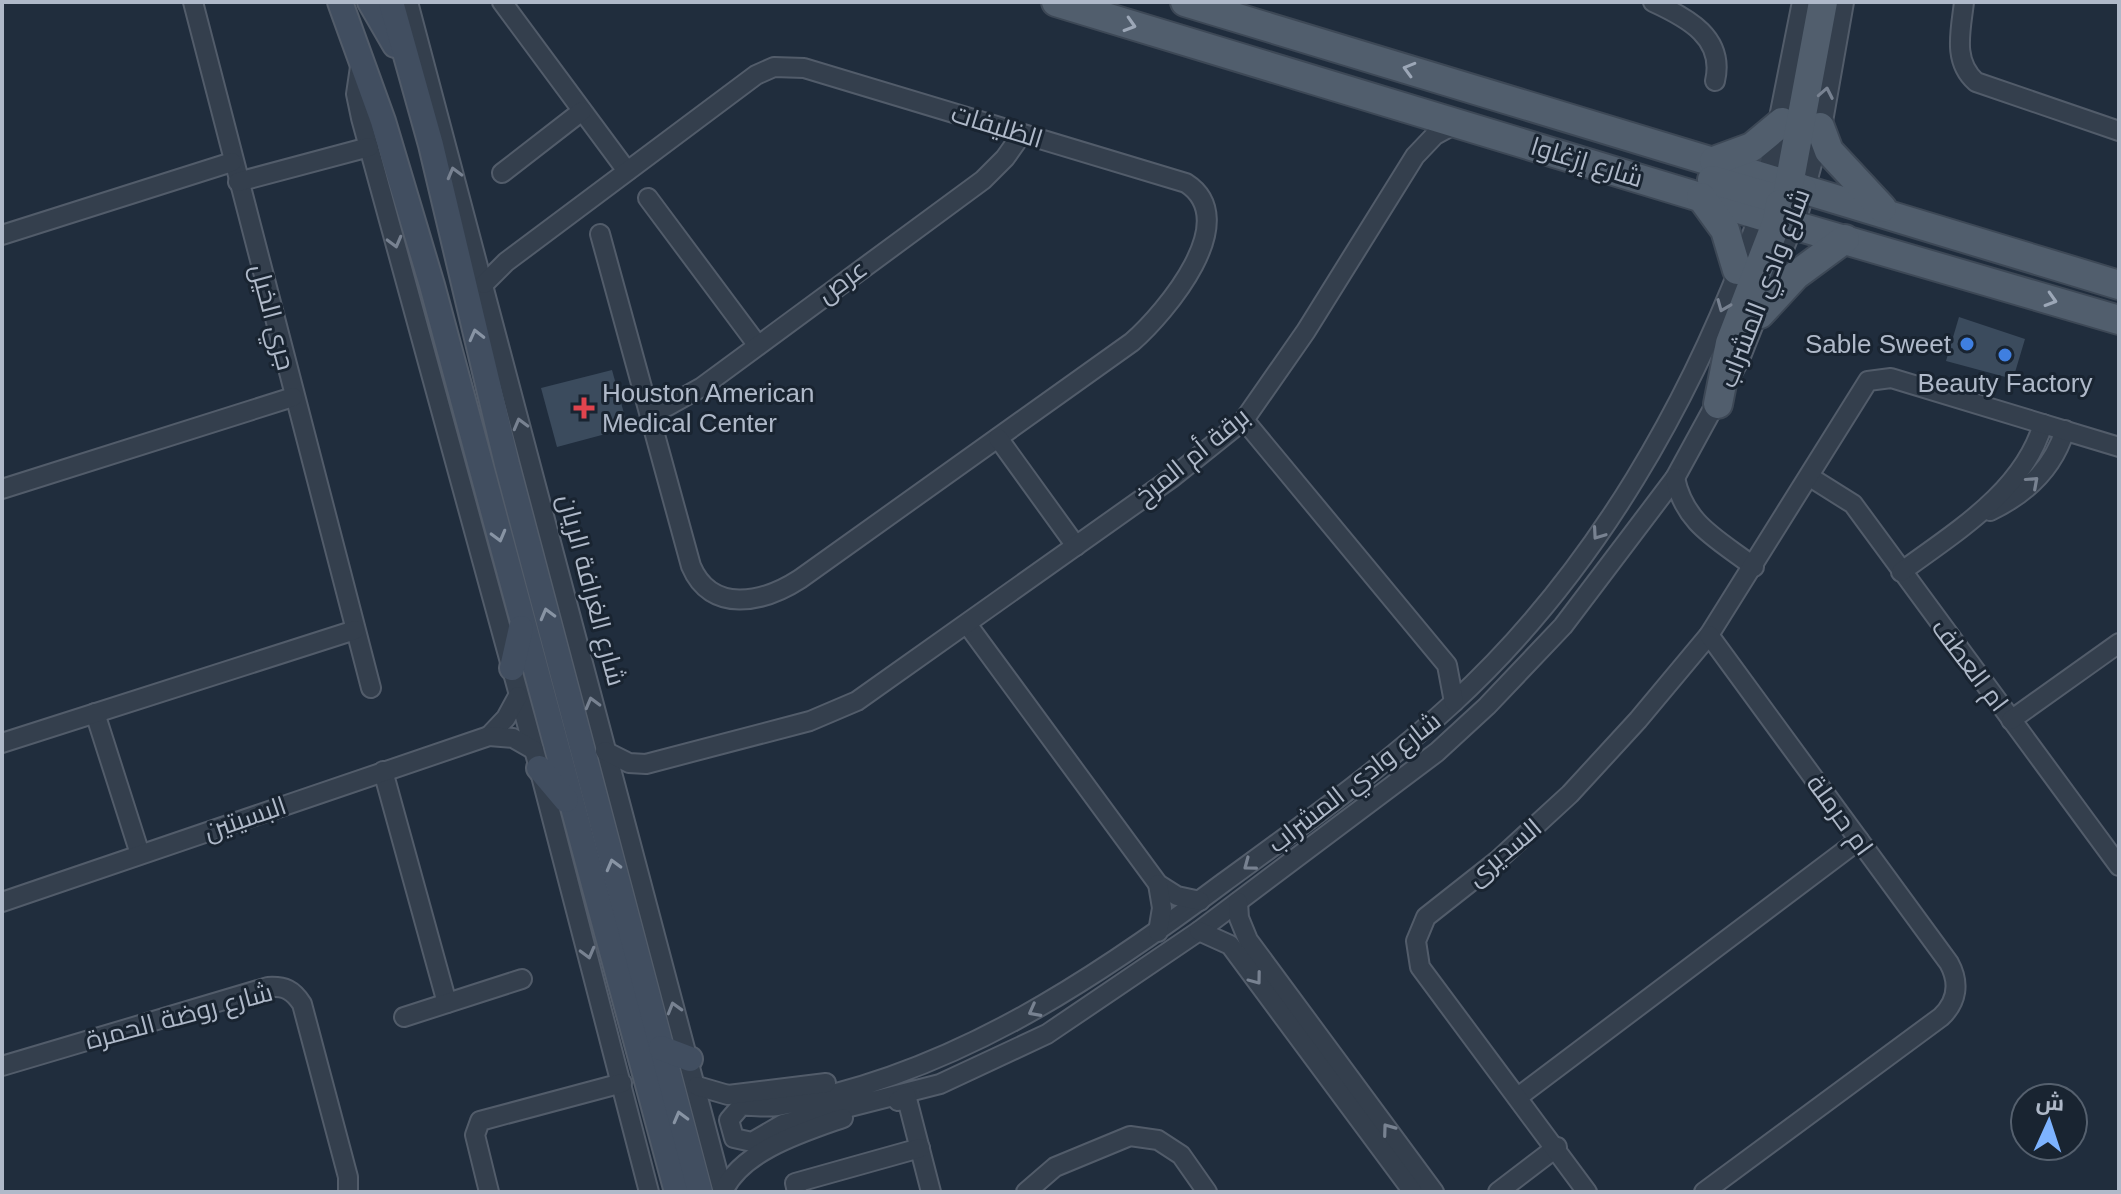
<svg xmlns="http://www.w3.org/2000/svg" width="2121" height="1194" font-family="Arial,Cairo,sans-serif">
  <style>
    .building { fill: #3b4b5d }
    .lines { fill: none; stroke-linecap: round; stroke-linejoin: round }
    .minor-casing { stroke: #525c6a; stroke-width: 22 }
    .tertiary-casing { stroke: #525c6a; stroke-width: 26 }
    .secondary-casing { stroke: #525c6a; stroke-width: 28 }
    .primary-casing { stroke: #3d4856; stroke-width: 32 }
    .minor { stroke: #343f4d; stroke-width: 18 }
    .tertiary { stroke: #343f4d; stroke-width: 22 }
    .secondary { stroke: #414e60; stroke-width: 24 }
    .primary { stroke: #515e6d; stroke-width: 28 }
    .oneway { stroke: #9ca7b7 }
    .oneway2 { stroke: #788291 }
    .oneway3 { stroke: #8894a4 }
    .shop-dot { fill: #3f7fe0; stroke: #192431; stroke-width: 3 }
    .health-dot { fill: #e0444e; stroke: #192431; stroke-width: 3 }
    .labels { text-anchor: middle; stroke-width: 6; stroke-linejoin: round; paint-order: stroke }
    .street-label { font-size: 26px; fill: #afb9c9; stroke: #192431 }
    .poi-label { font-size: 26px; fill: #afb9c9; stroke: #192431; text-anchor: end }
  </style>
  <rect width="100%" height="100%" fill="#202d3d"/>
  <g class="building">
    <path d="M1959 317 2025 339 2013 379 1946 361Z"/>
    <path d="M612 370 628 428 557 447 541 388Z"/>
  </g>
  <g class="lines">
    <g class="minor-casing">
      <g id="minor">
        <path d="M193 2 371 688"/>
        <path d="M408 2 723 1192"/>
        <path d="M502 2 627 171"/>
        <path d="M1653 2C1688 18 1725 38 1715 81"/>
        <path d="M1964 2C1961 30 1952 61 1976 82L2119 131"/>
        <path d="M361 60 356 94 361 118 539 768 649 1192"/>
        <path d="M502 173 582 111"/>
        <path d="M238 182 369 147"/>
        <path d="M648 198 756 343"/>
        <path d="M1759 215C1695 397 1595 573 1452 704 1381 769 1301 826 1223 883 1090 983 945 1078 777 1106 765 1108 753 1105 741 1106L729 1120 734 1138 752 1142 783 1124 940 1084 1047 1034 1199 931 1437 752 1487 706 1563 626 1675 478 1740 359 1793 226"/>
        <path d="M2 235 232 162"/>
        <path d="M484 284 506 262 756 75 774 67 804 68 1186 183C1244 220 1166 312 1132 342L800 579C763 603 711 614 691 566L600 234"/>
        <path d="M650 411 668 406 702 387 983 180 1005 158 1022 134"/>
        <path d="M1244 420 1447 665 1454 702"/>
        <path d="M998 438 1076 546"/>
        <path d="M1810 477 1853 504 2119 866"/>
        <path d="M1675 478C1685 525 1718 539 1754 567"/>
        <path d="M2 489 293 397"/>
        <path d="M1990 511C2026 494 2053 469 2065 430"/>
        <path d="M1901 572C1955 532 2023 492 2043 424"/>
        <path d="M967 624 1158 884 1177 896 1200 901"/>
        <path d="M95 713 140 854"/>
        <path d="M2011 720 2119 643"/>
        <path d="M489 736 506 718 518 696"/>
        <path d="M2 743 355 630"/>
        <path d="M605 751 629 763 646 764 810 721 857 701 1173 477 1244 420 1306 331 1415 156 1435 135 1457 123"/>
        <path d="M383 771 447 1003"/>
        <path d="M1158 884 1162 908 1158 932"/>
        <path d="M2 902 489 736 513 738 534 750"/>
        <path d="M1238 902 1239 918 1248 940 1434 1192"/>
        <path d="M1199 931 1230 945 1413 1192"/>
        <path d="M404 1017 522 979"/>
        <path d="M2 1066 268 987C285 986 293 990 302 1004L348 1177V1192"/>
        <path d="M697 1086 728 1095 826 1083"/>
        <path d="M1518 1097 1859 840"/>
        <path d="M898 1101 906 1095 931 1192"/>
        <path d="M489 1192 475 1135 480 1121 622 1083"/>
        <path d="M723 1192C741 1151 803 1132 843 1118"/>
        <path d="M797 1192 795 1183 920 1148"/>
        <path d="M1026 1192 1055 1167 1130 1136 1158 1140 1181 1155 1207 1192"/>
        <path d="M1498 1192 1557 1147"/>
        <path d="M1587 1192 1420 967 1416 941 1426 917 1497 861 1570 794 1638 720 1709 635 1868 381 1891 378 2119 447"/>
        <path d="M1704 1192 1941 1017C1957 1002 1960 983 1949 963L1709 635"/>
      </g>
    </g>
    <g class="tertiary-casing">
      <g id="tertiary">
        <path d="M1766 193 1804 2"/>
        <path d="M1793 226 1820 127 1842 2"/>
      </g>
    </g>
    <g class="secondary-casing">
      <g id="secondary">
        <path d="M340 2 383 121 432 285 677 1192"/>
        <path d="M370 2 395 45"/>
        <path d="M391 2 431 145 507 464 700 1192"/>
        <path d="M512 668 521 628"/>
        <path d="M539 768 566 800"/>
        <path d="M661 1048 690 1059"/>
      </g>
    </g>
    <g class="primary-casing">
      <g id="primary">
        <path d="M1056 2 1759 215 2119 320"/>
        <path d="M1185 2 2119 285"/>
        <path d="M1820 127 1829 151 1882 208"/>
        <path d="M1714 161 1752 147 1782 122"/>
        <path d="M1712 180 1771 197 1802 189"/>
        <path d="M1701 197 1725 230 1737 270"/>
        <path d="M1786 201 1823 2"/>
        <path d="M1760 314 1796 275 1845 239"/>
        <path d="M1718 404 1730 343 1777 221 1780 204"/>
      </g>
    </g>
    <use href="#minor" class="minor"/>
    <use href="#tertiary" class="tertiary"/>
    <use href="#secondary" class="secondary"/>
    <use href="#primary" class="primary"/>
  </g>
  <defs><path id="oneway-chevron" d="M-2-3.5L2.5 0L-2 3.5" fill="none" stroke-width="1.6" stroke-linecap="round" stroke-linejoin="round" transform="scale(2)"/></defs>
  <g class="oneway">
    <use href="#oneway-chevron" transform="translate(1130 25) rotate(17)"/>
    <use href="#oneway-chevron" transform="translate(1409 69) rotate(-164)"/>
    <use href="#oneway-chevron" transform="translate(2051 300) rotate(17)"/>
  </g>
  <g class="oneway2">
    <use href="#oneway-chevron" transform="translate(1826 93) rotate(-79)"/>
    <use href="#oneway-chevron" transform="translate(454 173) rotate(-105)"/>
    <use href="#oneway-chevron" transform="translate(395 242) rotate(75)"/>
    <use href="#oneway-chevron" transform="translate(1723 306) rotate(112)"/>
    <use href="#oneway-chevron" transform="translate(520 424) rotate(-105)"/>
    <use href="#oneway-chevron" transform="translate(2033 482) rotate(-42)"/>
    <use href="#oneway-chevron" transform="translate(1598 534) rotate(125)"/>
    <use href="#oneway-chevron" transform="translate(592 703) rotate(-105)"/>
    <use href="#oneway-chevron" transform="translate(1249 865) rotate(143)"/>
    <use href="#oneway-chevron" transform="translate(588 953) rotate(75)"/>
    <use href="#oneway-chevron" transform="translate(1256 979) rotate(53)"/>
    <use href="#oneway-chevron" transform="translate(674 1008) rotate(-106)"/>
    <use href="#oneway-chevron" transform="translate(1034 1011) rotate(152)"/>
    <use href="#oneway-chevron" transform="translate(1388 1129) rotate(-126)"/>
  </g>
  <g class="oneway3">
    <use href="#oneway-chevron" transform="translate(476 335) rotate(-104)"/>
    <use href="#oneway-chevron" transform="translate(499 536) rotate(75)"/>
    <use href="#oneway-chevron" transform="translate(547 614) rotate(-105)"/>
    <use href="#oneway-chevron" transform="translate(613 865) rotate(-105)"/>
    <use href="#oneway-chevron" transform="translate(680 1117) rotate(-105)"/>
  </g>
  <g class="shop-dot">
    <circle cx="1967" cy="344" r="8"/>
    <circle cx="2005" cy="355" r="8"/>
  </g>
  <path class="health-dot" d="M580 396h8v8h8v8h-8v8h-8v-8h-8v-8h8z"/>
  <g class="labels">
    <g class="street-label">
      <text transform="translate(997 126) rotate(17)" y="9">الظليفات</text>
      <text transform="translate(1587 162) rotate(17)" y="9">شارع إزغاوا</text>
      <text transform="translate(842 281) rotate(-36)" y="9">عرص</text>
      <text transform="translate(1764 288) rotate(-69)" y="9">شارع وادي المشراب</text>
      <text transform="translate(273 317) rotate(75)" y="9">جري الخيل</text>
      <text transform="translate(1192 456) rotate(-39)" y="9">برقة أم المرخ</text>
      <text transform="translate(592 590) rotate(75)" y="9">شارع الغرافة الريان</text>
      <text transform="translate(1970 665) rotate(53)" y="9">ام العطف</text>
      <text transform="translate(1354 782) rotate(-38)" y="9">شارع وادي المشراب</text>
      <text transform="translate(1840 815) rotate(54)" y="9">ام حرملة</text>
      <text transform="translate(245 818) rotate(-19)" y="9">البسيتين</text>
      <text transform="translate(1504 852) rotate(-40)" y="9">السديرى</text>
      <text transform="translate(179 1016) rotate(-15)" y="9">شارع روضة الحمرة</text>
    </g>
    <g class="poi-label">
      <text x="1951" y="353">Sable Sweet</text>
      <text x="2005" y="392" text-anchor="middle">Beauty Factory</text>
      <text x="602" y="402" text-anchor="start">Houston American<tspan x="602" dy="30">Medical Center</tspan></text>
    </g>
  </g>
  <rect width="2121" height="1194" fill="none" stroke="#afb9c9" stroke-width="8"/>
  <g transform="translate(2049 1122) rotate(3)"><circle r="38" fill="#192431" stroke="#55606e" stroke-width="2"/>
  <path d="M0-6L14 30L0 20L-14 30Z" fill="#7db3ff"/>
  <text y="-12" font-size="22" font-weight="bold" text-anchor="middle" fill="#afb9c9">ش</text>
  </g>
</svg>
